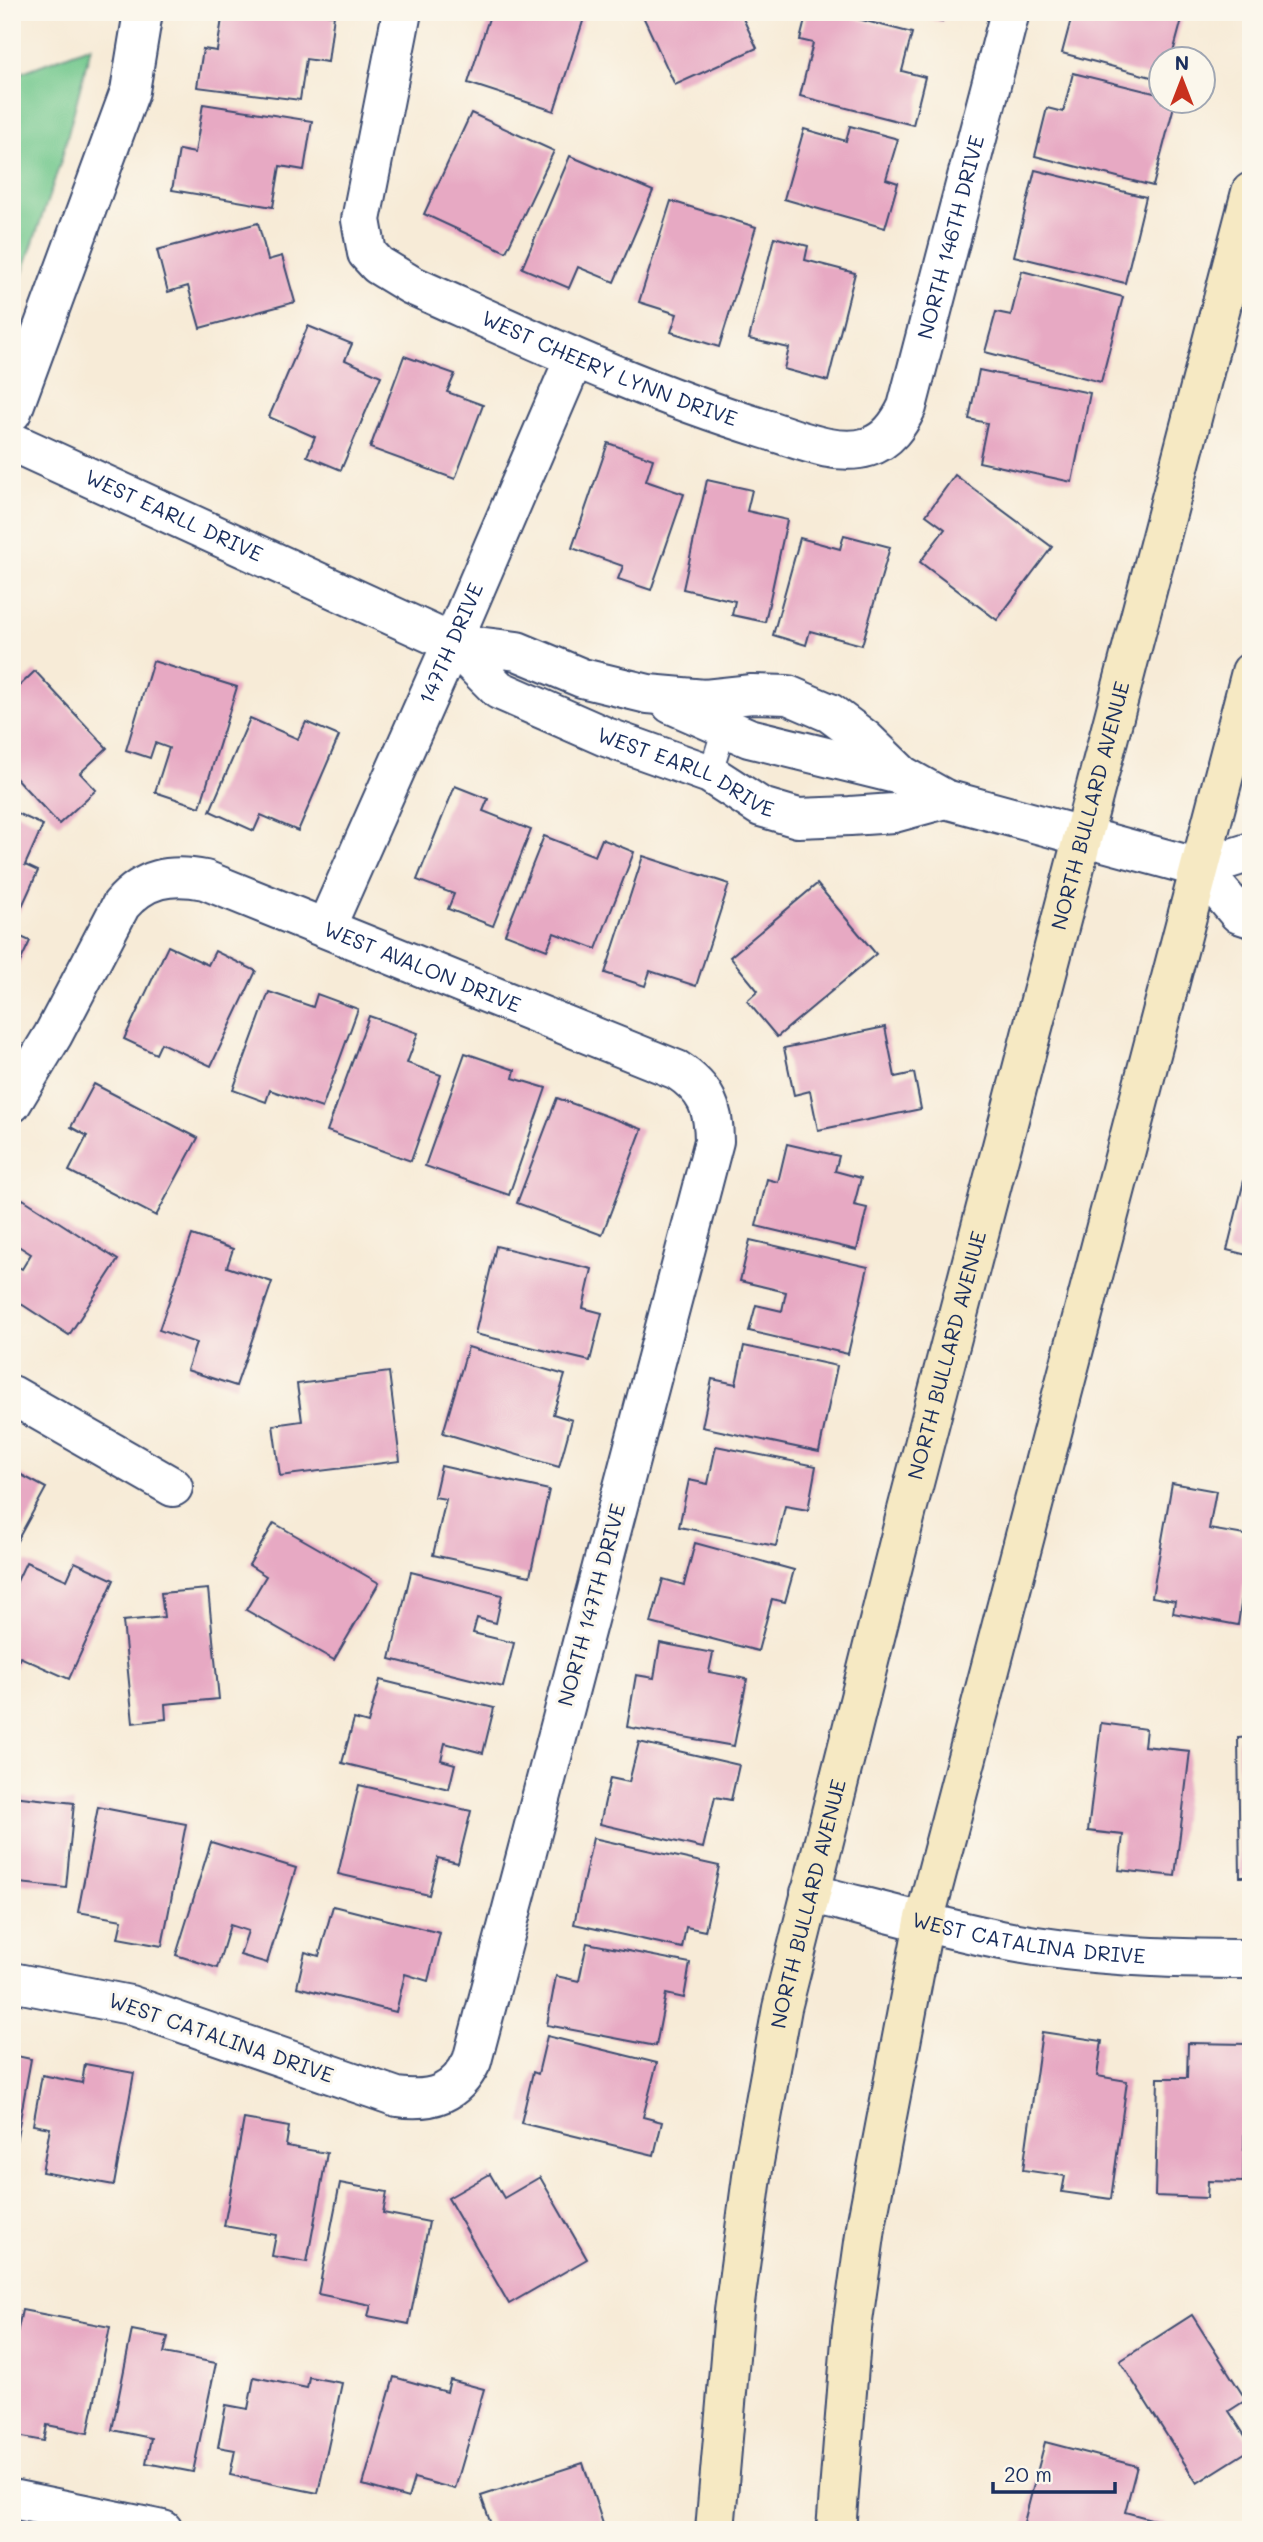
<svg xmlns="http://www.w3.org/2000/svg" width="1263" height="2542" font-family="Mali,sans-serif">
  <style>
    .green { fill: #71c78c; stroke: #467b75; stroke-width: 2 }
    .building { fill: #e7a9c3 }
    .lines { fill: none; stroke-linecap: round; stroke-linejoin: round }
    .service-casing { stroke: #3c4b70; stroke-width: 26 }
    .minor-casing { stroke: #3c4b70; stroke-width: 42 }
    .tertiary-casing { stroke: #3c4b70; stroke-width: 42 }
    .secondary-casing { stroke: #3c4b70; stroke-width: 42 }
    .service { stroke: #fff; stroke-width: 23 }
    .minor { stroke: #fff; stroke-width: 38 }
    .tertiary { stroke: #fff; stroke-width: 38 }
    .secondary { stroke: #f6e9c3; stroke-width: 38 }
    .labels { text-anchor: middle; stroke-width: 6; stroke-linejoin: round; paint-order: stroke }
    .street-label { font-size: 21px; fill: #1b2f5e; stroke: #fbf7ec }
  </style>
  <rect width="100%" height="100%" fill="#fbf7ec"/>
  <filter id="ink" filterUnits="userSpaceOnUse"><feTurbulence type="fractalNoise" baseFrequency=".0143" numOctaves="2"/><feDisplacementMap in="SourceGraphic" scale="14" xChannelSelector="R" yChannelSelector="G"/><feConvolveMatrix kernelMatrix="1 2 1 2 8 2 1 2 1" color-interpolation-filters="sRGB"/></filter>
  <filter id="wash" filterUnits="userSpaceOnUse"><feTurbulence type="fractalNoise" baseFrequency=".00686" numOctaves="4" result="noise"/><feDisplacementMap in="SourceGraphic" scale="28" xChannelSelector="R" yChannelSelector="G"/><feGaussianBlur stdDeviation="1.57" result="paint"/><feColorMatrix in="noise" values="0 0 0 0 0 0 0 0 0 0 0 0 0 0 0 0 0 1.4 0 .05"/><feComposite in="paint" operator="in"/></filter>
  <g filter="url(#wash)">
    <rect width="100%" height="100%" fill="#f7ebd7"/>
    <path class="green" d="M91 46 61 161 12 304V76Z"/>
    <g id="blocks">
      <g class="building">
        <path d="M223 12H312L334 15 328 62 306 59 300 100 197 87 203 49 217 51Z"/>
        <path d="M491 12H586L554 111 468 83Z"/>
        <path d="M641 12H740L757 48 675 85Z"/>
        <path d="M807 12H831L912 33 902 71 925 77 913 125 800 96 813 43 800 40Z"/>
        <path d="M899 12H944L942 22Z"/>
        <path d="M1073 12 1099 17 1101 12H1184L1171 60H1162V80L1062 53Z"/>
        <path d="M1073 73 1162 95V102H1175L1153 186 1035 156 1047 108 1063 112Z"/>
        <path d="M203 104 312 121 304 170 280 166 273 207 172 190 179 150 195 153Z"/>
        <path d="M471 113 554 151 506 252 424 214Z"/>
        <path d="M850 126 898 139 886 179 898 183 885 228 784 199 804 129 846 141Z"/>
        <path d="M570 156 653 191 614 282 578 267 569 288 522 268Z"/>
        <path d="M1035 170 1146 197 1125 283 1014 256Z"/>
        <path d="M671 201 756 227 719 347 671 332 677 314 639 302Z"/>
        <path d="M258 223 268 260 282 256 295 302 200 328 188 286 168 292 157 250Z"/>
        <path d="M774 237 808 246 805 260 855 273 828 381 784 369 789 348 749 339Z"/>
        <path d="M1022 271 1123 297 1101 382 985 352 996 312 1011 315Z"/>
        <path d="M308 326 352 344 345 360 381 376 341 470 307 456 315 437 269 417Z"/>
        <path d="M404 356 455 374 447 392 483 405 455 479 370 448Z"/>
        <path d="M979 370 1090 393 1072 482 979 462 987 423 969 419Z"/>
        <path d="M608 443 653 459 646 481 684 494 651 590 618 579 623 566 572 548Z"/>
        <path d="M955 475 1052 547 997 620 920 562 945 529 926 515Z"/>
        <path d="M707 480 752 490 747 511 787 520 765 622 732 615 735 601 683 589Z"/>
        <path d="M844 535 890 547 862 645 810 631 806 645 773 635 800 538 840 549Z"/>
        <path d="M153 661 237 687 200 807 155 792 169 748 155 743 150 758 126 750Z"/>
        <path d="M35 671 107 748 80 773 96 790 59 824 12 774V717L21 709 12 699V693Z"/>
        <path d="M250 718 298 739 306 722 339 736 298 831 261 815 254 831 210 811Z"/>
        <path d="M455 786 488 799 483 811 531 830 493 926 448 909 454 894 417 880Z"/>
        <path d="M12 811 43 825 25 865 38 871 19 913 12 910Z"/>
        <path d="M544 836 595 856 602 839 634 852 596 949 554 933 547 950 505 934Z"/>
        <path d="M643 856 729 884 696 986 650 971 645 986 605 973Z"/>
        <path d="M817 884 876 954 777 1037 747 1001 758 991 730 957Z"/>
        <path d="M12 933 30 941 12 979Z"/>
        <path d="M168 946 208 965 215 951 256 971 211 1066 161 1043 156 1054 124 1039Z"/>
        <path d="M269 992 313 1007 317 994 358 1009 322 1108 270 1090 266 1102 233 1090Z"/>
        <path d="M369 1016 418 1033 407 1063 441 1075 411 1161 327 1131Z"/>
        <path d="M885 1027 895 1077 914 1073 921 1109 818 1130 810 1091 794 1095 784 1048Z"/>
        <path d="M465 1053 515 1070 513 1078 546 1088 509 1195 425 1166Z"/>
        <path d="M94 1084 198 1138 156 1216 69 1171 87 1136 71 1127Z"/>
        <path d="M557 1098 642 1129 602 1235 517 1203Z"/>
        <path d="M787 1144 839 1156 835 1171 861 1178 854 1205 867 1208 857 1250 756 1226 767 1179 778 1182Z"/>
        <path d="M1251 1152V1256L1227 1250Z"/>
        <path d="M23 1199 118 1260 69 1335 12 1298V1263L22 1269 31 1254 12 1242V1216Z"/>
        <path d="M192 1235 233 1249 227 1267 272 1282 236 1386 187 1370 196 1343 159 1330Z"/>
        <path d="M750 1240 868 1267 848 1354 749 1331 756 1305 782 1311 786 1292 740 1281Z"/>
        <path d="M496 1246 592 1269 583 1308 602 1313 590 1361 475 1334Z"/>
        <path d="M744 1346 837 1366 819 1452 702 1427 712 1379 736 1384Z"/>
        <path d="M468 1347 565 1375 553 1414 572 1420 559 1467 443 1433Z"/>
        <path d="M389 1372 400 1461 280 1476 273 1425 302 1421 297 1384Z"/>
        <path d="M716 1446 816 1466 808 1510 785 1506 776 1546 679 1527 689 1480 708 1484Z"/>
        <path d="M441 1466 549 1490 530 1576 433 1555 446 1499 434 1497Z"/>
        <path d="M12 1470 46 1488 12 1550Z"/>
        <path d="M1172 1483 1216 1491 1209 1529 1251 1536 1238 1625 1173 1613 1175 1601 1152 1597Z"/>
        <path d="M274 1523 379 1583 334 1660 246 1610 266 1576 249 1565Z"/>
        <path d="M695 1543 794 1570 785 1602 772 1599 758 1651 651 1623 663 1579 684 1585Z"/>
        <path d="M26 1562 67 1580 75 1562 114 1580 69 1679 20 1657 15 1669 12 1668V1592Z"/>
        <path d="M411 1572 502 1595 496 1623 477 1618 473 1633 514 1643 503 1687 390 1659Z"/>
        <path d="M208 1589 219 1699 165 1704 166 1719 133 1723 123 1621 164 1617 161 1593Z"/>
        <path d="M660 1643 713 1653 709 1672 747 1679 734 1746 627 1727 636 1675 654 1678Z"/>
        <path d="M380 1680 494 1708 483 1753 445 1743 441 1760 455 1764 449 1789 342 1763 354 1719 368 1723Z"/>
        <path d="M1101 1723 1146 1729 1144 1746 1190 1751 1175 1876 1119 1870 1123 1835 1088 1831Z"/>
        <path d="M1251 1737V1877H1240L1238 1738Z"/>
        <path d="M639 1742 739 1765 731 1800 715 1797 703 1848 600 1824 610 1778 629 1782Z"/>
        <path d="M359 1785 471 1811 458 1863 438 1858 429 1895 338 1874Z"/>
        <path d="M12 1796 74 1803 66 1888 20 1883 17 1919H12Z"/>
        <path d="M98 1807 186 1824 162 1946 118 1938 122 1920 78 1912Z"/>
        <path d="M593 1838 719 1866 705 1931 686 1927 682 1948 574 1924Z"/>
        <path d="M211 1842 296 1868 267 1963 240 1955 248 1931 230 1925 217 1968 176 1955Z"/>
        <path d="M333 1906 440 1933 428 1981 405 1974 396 2012 297 1987 305 1952 319 1956Z"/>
        <path d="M587 1943 690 1963 684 1998 666 1994 656 2046 547 2025 556 1976 579 1981Z"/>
        <path d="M1042 2032 1102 2041 1097 2076 1127 2081 1111 2199 1062 2192 1065 2176 1023 2170Z"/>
        <path d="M547 2036 657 2063 643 2117 662 2122 654 2155 521 2123 533 2072 538 2074Z"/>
        <path d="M1188 2043 1247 2044 1243 2182 1208 2181 1207 2198 1155 2196 1158 2078H1187Z"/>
        <path d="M12 2055 31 2059 14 2153H12Z"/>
        <path d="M85 2064 134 2073 114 2185 42 2172 50 2128 33 2125 42 2075 82 2083Z"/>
        <path d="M244 2119 289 2127 286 2146 327 2153 307 2262 272 2256 276 2235 224 2226Z"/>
        <path d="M490 2174 504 2198 540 2177 587 2259 509 2304 448 2198Z"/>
        <path d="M340 2183 387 2192 383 2213 429 2222 409 2324 368 2316 371 2305 318 2294Z"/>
        <path d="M22 2310 110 2327 88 2433 47 2425 44 2441 12 2435V2357Z"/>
        <path d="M1192 2315 1246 2400 1229 2411 1251 2445V2449L1197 2483 1120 2361Z"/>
        <path d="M132 2330 168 2337 164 2353 216 2363 193 2472 146 2463 151 2438 112 2430Z"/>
        <path d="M254 2377 307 2388 309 2377 342 2383 318 2493 230 2475 235 2450 218 2447 226 2405 248 2409Z"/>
        <path d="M394 2377 447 2392 450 2380 484 2389 455 2489 414 2478 408 2498 363 2485Z"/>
        <path d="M1045 2442 1137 2466 1125 2512 1166 2523 1164 2530H1022Z"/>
        <path d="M583 2463 605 2530H493L481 2496Z"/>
      </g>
    </g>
  </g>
  <g filter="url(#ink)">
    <use href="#blocks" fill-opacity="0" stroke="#3c4b70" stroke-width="2"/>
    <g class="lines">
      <g class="service-casing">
        <path id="service" d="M710 774 728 717"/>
      </g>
      <g class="minor-casing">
        <g id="minor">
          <path id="s1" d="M402 12 361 220 367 253 378 265 411 285C530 338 639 390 765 429 795 438 836 457 868 447 888 441 899 424 907 407L1010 12"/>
          <path id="s2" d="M12 442 452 643 517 651 582 678 648 694 705 699 752 694 788 695 830 713 866 740 902 775 945 799 1200 868"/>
          <path id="s3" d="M452 643 499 690 606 737 710 774 761 807 798 818 850 816 894 813 945 799"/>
          <path d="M671 704 749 738 900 775"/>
          <path d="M1200 868 1239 914 1251 918"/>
          <path d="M1200 868 1251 852"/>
          <path id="s4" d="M326 927 452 643 574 359"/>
          <path id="s5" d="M12 1103 53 1035 121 905C144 878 170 873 205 880L677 1070C706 1089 714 1108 714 1141L472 2061C456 2094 432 2102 397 2097L130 2005 12 1982"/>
          <path d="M12 1395 173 1487"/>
          <path id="s6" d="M810 1893C873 1909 937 1927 1001 1940 1084 1956 1167 1959 1251 1959"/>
          <path d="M12 2499 163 2530"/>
        </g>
      </g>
      <g class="tertiary-casing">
        <path id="tertiary" d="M12 412 130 91 143 12"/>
      </g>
      <g class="secondary-casing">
        <g id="secondary">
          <path id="s7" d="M715 2530 734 2311 754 2162 782 2008 907 1510 1251 192"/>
          <path d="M836 2530 852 2328 867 2221 924 1922 1251 672"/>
        </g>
      </g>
      <use href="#service" class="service"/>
      <use href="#minor" class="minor"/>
      <use href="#tertiary" class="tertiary"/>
      <use href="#secondary" class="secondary"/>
    </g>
  </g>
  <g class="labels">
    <g class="street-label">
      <text dy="7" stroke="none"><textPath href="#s1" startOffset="1022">NORTH 146TH DRIVE</textPath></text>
      <text dy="7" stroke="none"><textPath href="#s1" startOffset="516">WEST CHEERY LYNN DRIVE</textPath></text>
      <text dy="7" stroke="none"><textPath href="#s2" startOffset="178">WEST EARLL DRIVE</textPath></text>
      <text dy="7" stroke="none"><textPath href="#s4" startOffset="310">147TH DRIVE</textPath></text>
      <text dy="7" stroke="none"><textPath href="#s3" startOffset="271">WEST EARLL DRIVE</textPath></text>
      <text dy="7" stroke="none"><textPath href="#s7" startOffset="1768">NORTH BULLARD AVENUE</textPath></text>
      <text dy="7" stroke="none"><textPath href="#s5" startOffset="553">WEST AVALON DRIVE</textPath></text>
      <text dy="7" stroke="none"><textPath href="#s7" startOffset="1200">NORTH BULLARD AVENUE</textPath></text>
      <text transform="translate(592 1605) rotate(-75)" y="7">NORTH 147TH DRIVE</text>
      <text dy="7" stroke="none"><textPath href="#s7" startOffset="634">NORTH BULLARD AVENUE</textPath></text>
      <text dy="7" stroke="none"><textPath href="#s6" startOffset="224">WEST CATALINA DRIVE</textPath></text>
      <text transform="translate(221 2038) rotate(19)" y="7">WEST CATALINA DRIVE</text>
    </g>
  </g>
  <rect width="1263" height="2542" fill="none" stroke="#fbf7ec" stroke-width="42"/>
  <g transform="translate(1182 80)"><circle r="33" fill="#fbf7ec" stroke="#a1a7b3" stroke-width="2"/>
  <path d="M0-5L12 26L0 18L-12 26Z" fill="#c8321e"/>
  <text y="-10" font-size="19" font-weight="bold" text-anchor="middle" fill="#1b2f5e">N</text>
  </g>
  <path d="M993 2482v10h122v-10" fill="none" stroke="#1b2f5e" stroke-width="3.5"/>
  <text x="1004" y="2482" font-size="21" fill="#1b2f5e" stroke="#fbf7ec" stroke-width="5" paint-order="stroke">20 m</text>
</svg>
